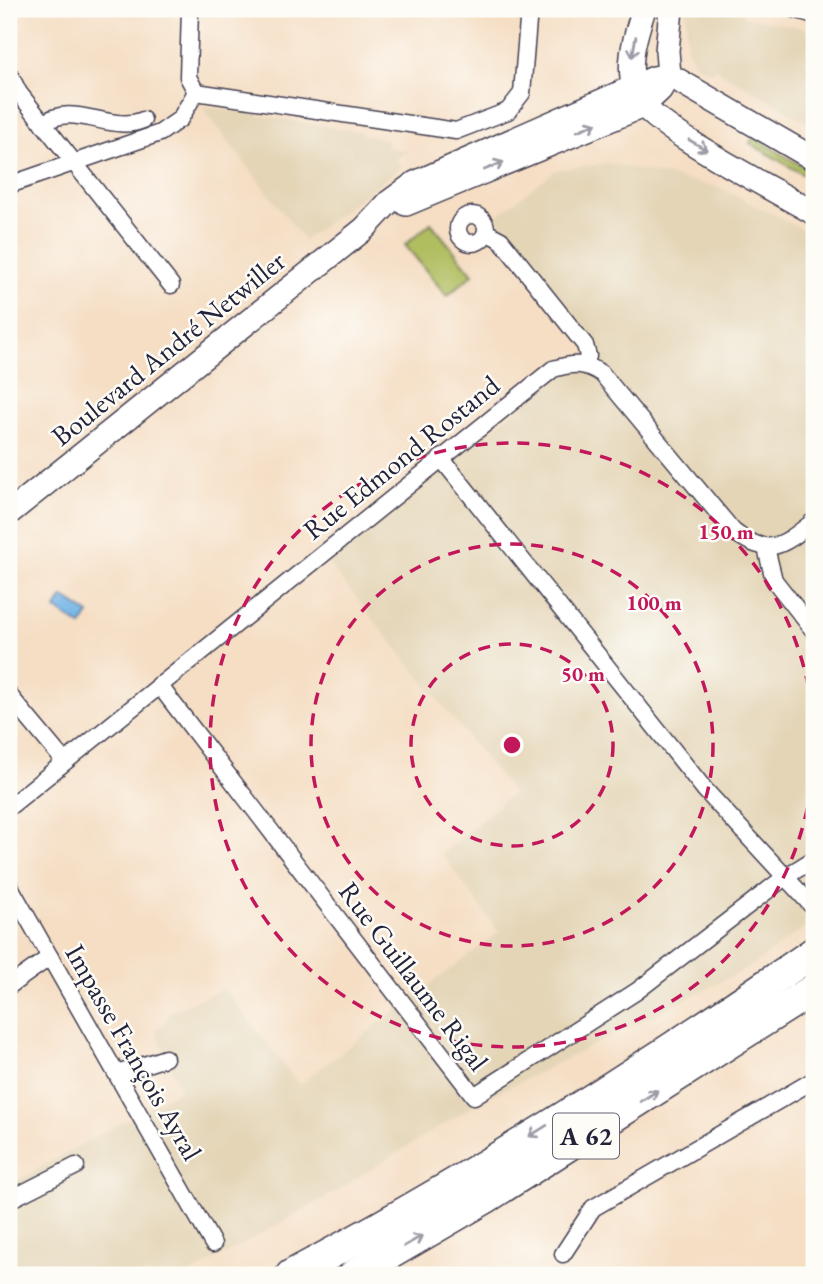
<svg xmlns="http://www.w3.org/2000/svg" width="823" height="1284" font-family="'EB Garamond',serif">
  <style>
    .built { fill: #e4d5b7 }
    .green { fill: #b1be60; stroke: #6a704e; stroke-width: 2 }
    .water { fill: #71b3e6; stroke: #4a6a90; stroke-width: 2 }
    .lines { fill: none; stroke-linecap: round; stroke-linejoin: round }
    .street-casing { stroke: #423e50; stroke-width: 19 }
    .secondary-casing { stroke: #423e50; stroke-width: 26 }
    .highway-casing { stroke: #423e50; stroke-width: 33 }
    .street { stroke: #fff; stroke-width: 16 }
    .secondary { stroke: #fff; stroke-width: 23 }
    .highway { stroke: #fff; stroke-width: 30 }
    .oneway { stroke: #9c9ca7 }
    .ring { fill: none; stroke: #c2185b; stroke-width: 3.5; stroke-dasharray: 12 9 }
    .labels { text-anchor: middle; stroke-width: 5; stroke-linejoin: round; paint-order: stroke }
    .shield { fill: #fdfcf7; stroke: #646373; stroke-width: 2 }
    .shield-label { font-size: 26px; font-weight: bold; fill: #22223b }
    .street-label { font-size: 28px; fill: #22223b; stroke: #fdfcf7 }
    .centre { fill: #c2185b; stroke: #fdfcf7; stroke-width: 3.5 }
    .ring-label { font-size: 21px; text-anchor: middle; font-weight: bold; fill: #c2185b; stroke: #fdfcf7; stroke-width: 5; stroke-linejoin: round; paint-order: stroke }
  </style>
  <rect width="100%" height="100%" fill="#fdfcf7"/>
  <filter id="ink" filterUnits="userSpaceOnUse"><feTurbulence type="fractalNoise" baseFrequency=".0143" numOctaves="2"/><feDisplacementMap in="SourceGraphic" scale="14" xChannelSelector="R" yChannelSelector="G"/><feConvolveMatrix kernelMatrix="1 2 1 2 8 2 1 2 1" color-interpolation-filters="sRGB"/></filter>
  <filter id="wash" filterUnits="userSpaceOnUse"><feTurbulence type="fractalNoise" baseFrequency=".00686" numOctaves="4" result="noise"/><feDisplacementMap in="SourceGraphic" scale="28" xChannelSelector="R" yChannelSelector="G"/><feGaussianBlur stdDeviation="1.57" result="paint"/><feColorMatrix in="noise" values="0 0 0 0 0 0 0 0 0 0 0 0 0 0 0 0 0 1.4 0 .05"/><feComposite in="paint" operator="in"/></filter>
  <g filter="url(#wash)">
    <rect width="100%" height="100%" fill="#f5dec4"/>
    <g class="built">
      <path d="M686 9H743L742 16 814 30V126L714 68 711 72 696 65 687 48Z"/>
      <path d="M201 106 361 132V135L387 139 386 147 407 151 396 159 401 167 304 240Z"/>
      <path d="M607 163 718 187 814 235V921L748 968 481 1101 336 1191 189 1275H9V1185L180 1090 156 1029 165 1024 170 1012 224 988 299 1085 499 932 442 854 513 793 329 564 594 345 495 217 556 170Z"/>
    </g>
    <g class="green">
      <path d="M753 137 814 173V181L750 143Z"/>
      <path d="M431 223 473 274 447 296 405 245Z"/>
    </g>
    <path class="water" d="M63 597 89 614 81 626 56 609Z"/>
  </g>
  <g filter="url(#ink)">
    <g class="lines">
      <g class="street-casing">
        <g id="street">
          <path d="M190 9 188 77 196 92"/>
          <path d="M794 9 814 15"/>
          <path d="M11 77 19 93 171 285"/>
          <path d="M196 92 456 131 508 111 522 93 529 9"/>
          <path d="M43 124C71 100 112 134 143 120"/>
          <path d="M9 185 160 133 180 119 196 92"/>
          <circle cx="472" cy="229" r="14"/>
          <path d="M486 232 501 240 585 345 588 356 585 365"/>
          <path d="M441 458 705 790 814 908"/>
          <path d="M766 548 774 580 814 631"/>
          <path d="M159 685 474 1096 637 991 785 877 814 859"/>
          <path d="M9 695 64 761"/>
          <path d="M9 807 553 369C572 363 585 362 602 374L733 531C769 559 783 545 814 521"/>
          <path d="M9 885 213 1244"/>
          <path d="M9 986 50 957"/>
          <path d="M117 1074 165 1058"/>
          <path d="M9 1200 76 1166"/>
          <path d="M563 1254 593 1208 814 1080"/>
        </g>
      </g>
      <g class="secondary-casing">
        <g id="secondary">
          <path d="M644 9C635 36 624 70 638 98 654 129 779 192 814 213"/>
          <path d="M669 75 814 159"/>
          <path d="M406 204 643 106 660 90 669 75 667 51 671 9"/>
          <path d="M9 513 364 229 389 202 415 183 654 78 669 75"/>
        </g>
      </g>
      <g class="highway-casing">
        <g id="highway">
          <path d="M291 1275C472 1179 646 1068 814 952"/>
          <path d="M354 1275 486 1198 814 989"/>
        </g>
      </g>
      <use href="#street" class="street"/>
      <use href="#secondary" class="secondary"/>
      <use href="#highway" class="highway"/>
    </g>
    <defs><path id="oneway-shaft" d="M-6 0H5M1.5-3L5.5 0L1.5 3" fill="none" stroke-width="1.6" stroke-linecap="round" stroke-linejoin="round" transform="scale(1.75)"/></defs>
    <g class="oneway">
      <use href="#oneway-shaft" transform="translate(634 47) rotate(100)"/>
      <use href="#oneway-shaft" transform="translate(587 127) rotate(-23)"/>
      <use href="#oneway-shaft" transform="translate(698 145) rotate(30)"/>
      <use href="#oneway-shaft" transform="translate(494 166) rotate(-22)"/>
      <use href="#oneway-shaft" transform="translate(649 1096) rotate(-33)"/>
      <use href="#oneway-shaft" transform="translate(538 1131) rotate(148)"/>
      <use href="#oneway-shaft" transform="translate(413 1241) rotate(-30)"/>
    </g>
  </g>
  <g class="ring">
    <circle cx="512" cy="745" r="101"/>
    <circle cx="512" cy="745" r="201"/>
    <circle cx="512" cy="745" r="302"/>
  </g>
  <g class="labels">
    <rect class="shield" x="553" y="1113.5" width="66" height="45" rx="5"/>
    <g class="shield-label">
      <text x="586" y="1145">A 62</text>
    </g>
    <g class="street-label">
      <text transform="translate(168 348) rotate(-39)" y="10">Boulevard André Netwiller</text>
      <text transform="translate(401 457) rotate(-39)" y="10">Rue Edmond Rostand</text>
      <text transform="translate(414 976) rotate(53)" y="10">Rue Guillaume Rigal</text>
      <text transform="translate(134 1052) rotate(60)" y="10">Impasse François Ayral</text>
    </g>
  </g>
  <circle cx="512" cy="745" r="10" class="centre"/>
  <g class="ring-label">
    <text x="726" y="539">150 m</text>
    <text x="654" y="610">100 m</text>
    <text x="583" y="681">50 m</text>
  </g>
  <rect width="823" height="1284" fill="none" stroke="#fdfcf7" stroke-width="35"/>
</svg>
